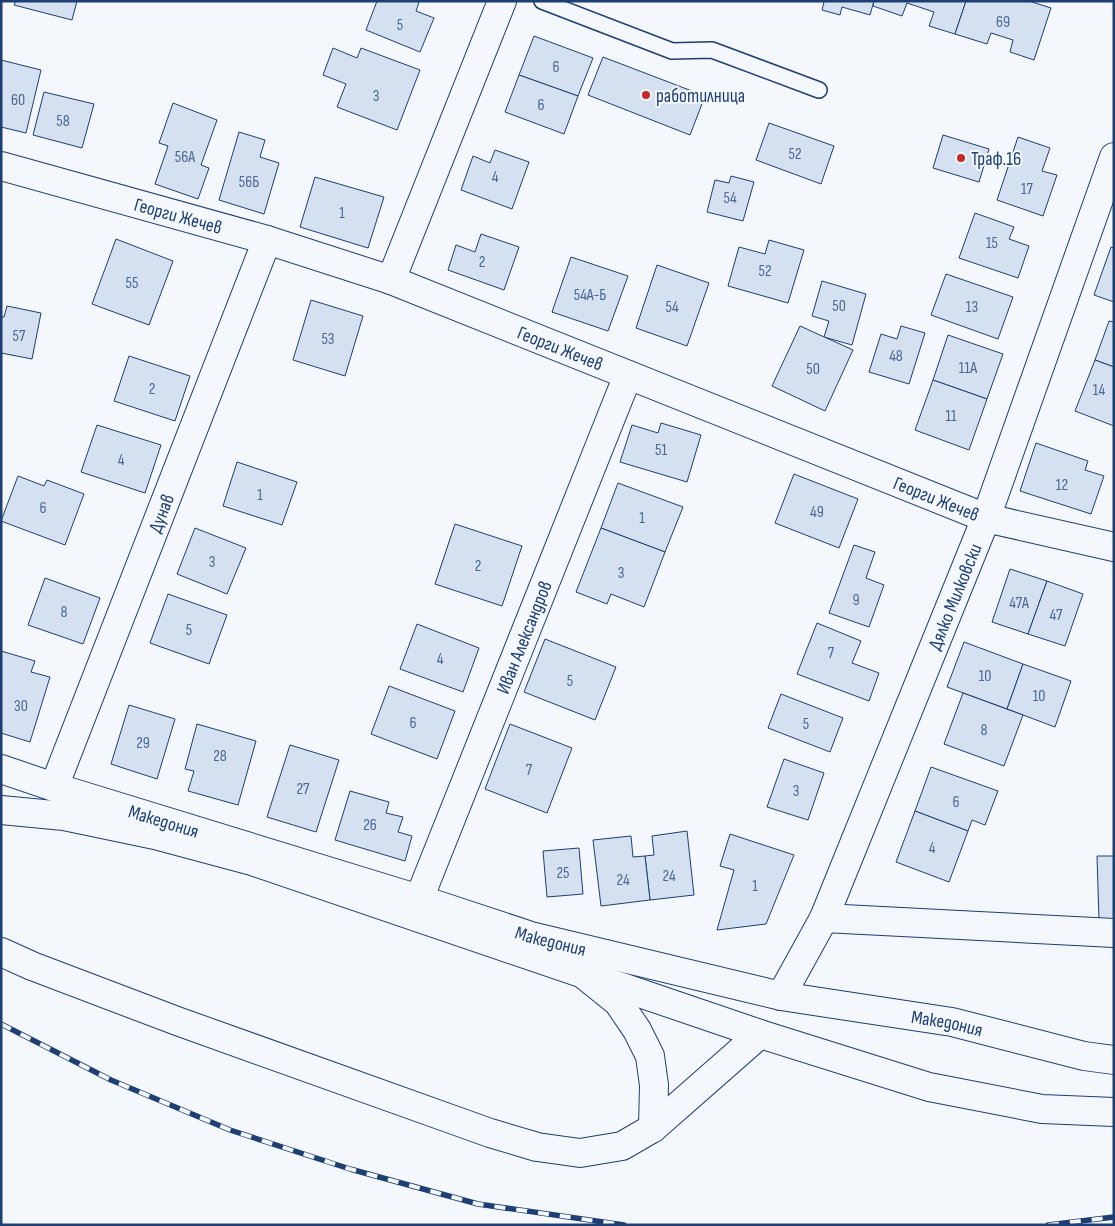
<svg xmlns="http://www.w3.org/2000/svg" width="1115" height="1226" font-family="'Sofia Sans Condensed',sans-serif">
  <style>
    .building { fill: #d5e0f0; stroke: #1d3f73 }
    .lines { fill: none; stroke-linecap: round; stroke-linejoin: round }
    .service-casing { stroke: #1d3f73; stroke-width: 18 }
    .minor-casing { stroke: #1d3f73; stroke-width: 30 }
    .secondary-casing { stroke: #1d3f73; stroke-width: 30 }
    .primary-casing { stroke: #1d3f73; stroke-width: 30 }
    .service { stroke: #f4f7fb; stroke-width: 15 }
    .minor { stroke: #f4f7fb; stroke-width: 28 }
    .secondary { stroke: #f4f7fb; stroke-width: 28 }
    .primary { stroke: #f4f7fb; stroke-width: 28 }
    .rail-casing { stroke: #1d3f73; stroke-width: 5.5 }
    .rail { stroke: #f4f7fb; stroke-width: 4; stroke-dasharray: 11; stroke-linecap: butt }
    .poi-dot { fill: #c62828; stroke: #f4f7fb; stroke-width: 2 }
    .labels { text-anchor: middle; stroke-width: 4; stroke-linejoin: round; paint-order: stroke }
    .number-label { font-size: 16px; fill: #4b6792 }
    .poi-label { font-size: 19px; fill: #1d3f73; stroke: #f4f7fb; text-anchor: start }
    .street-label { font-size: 19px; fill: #1d3f73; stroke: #f4f7fb }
  </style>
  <rect width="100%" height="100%" fill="#f4f7fb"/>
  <g class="building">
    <path d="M16 1H77L72 20 14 5Z"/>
    <path d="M377 1H416L419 2 416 11 434 18 420 52 366 30Z"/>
    <path d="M821 1H874L870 15 842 7 840 15 822 10 824 2Z"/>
    <path d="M874 1H966L955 34 929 26 934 12 907 3 902 16 873 6Z"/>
    <path d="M966 1H1029L1051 8 1034 60 1010 52 1013 40 991 33 987 44 955 34Z"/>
    <path d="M534 36 593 58 578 96 519 75Z"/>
    <path d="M333 48 357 58 361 48 420 70 397 130 337 107 346 84 323 75Z"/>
    <path d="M603 57 705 96 690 135 588 95Z"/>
    <path d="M1 60 41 70 26 133 1 127Z"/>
    <path d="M519 75 578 96 564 134 505 112Z"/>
    <path d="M44 92 94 104 82 148 33 135Z"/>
    <path d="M173 103 217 120 201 165 209 168 198 199 155 184 168 146 159 143Z"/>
    <path d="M769 123 834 146 821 184 756 160Z"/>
    <path d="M239 132 265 140 260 157 279 163 264 214 219 200Z"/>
    <path d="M943 135 989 149 979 182 933 168Z"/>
    <path d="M1018 137 1050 148 1042 171 1057 175 1043 216 997 200Z"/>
    <path d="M495 150 529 162 512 209 461 190 473 156 490 163Z"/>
    <path d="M731 176 754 182 743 221 707 212 715 180 729 183Z"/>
    <path d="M315 177 384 197 368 248 300 227Z"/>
    <path d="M975 213 1014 227 1009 239 1029 246 1018 278 959 258Z"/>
    <path d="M481 234 519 247 504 290 448 270 456 245 475 252Z"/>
    <path d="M116 239 173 261 149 325 92 304Z"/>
    <path d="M769 240 804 250 788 303 728 286 739 247 765 254Z"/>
    <path d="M1111 247 1114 248V302L1094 295Z"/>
    <path d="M571 257 628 276 608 331 552 312Z"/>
    <path d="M657 265 709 283 687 346 636 328Z"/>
    <path d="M946 274 1013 297 998 339 931 315Z"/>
    <path d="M822 281 866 294 852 345 824 337 829 321 812 316Z"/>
    <path d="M311 300 363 316 345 376 293 360Z"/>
    <path d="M7 306 41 313 32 359 1 353V317H4Z"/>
    <path d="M1109 321 1114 322V367L1095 360Z"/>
    <path d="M800 326 853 350 825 411 772 386Z"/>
    <path d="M901 326 925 333 909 384 869 372 881 334 897 339Z"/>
    <path d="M948 335 1003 354 987 399 933 380Z"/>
    <path d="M129 356 190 376 175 421 114 401Z"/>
    <path d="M1095 360 1114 367V426L1075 411Z"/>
    <path d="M933 380 987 399 969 450 915 430Z"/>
    <path d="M661 423 701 435 687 482 620 462 632 425 658 433Z"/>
    <path d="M97 425 161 445 145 493 81 472Z"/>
    <path d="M1036 443 1088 461 1085 470 1104 476 1091 514 1020 491Z"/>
    <path d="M237 462 297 482 282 525 223 506Z"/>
    <path d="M794 474 858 499 839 548 775 523Z"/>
    <path d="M18 476 44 486 47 480 84 494 65 545 1 521Z"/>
    <path d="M618 483 683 507 665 552 601 528Z"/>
    <path d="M455 524 522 546 502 606 435 584Z"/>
    <path d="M195 528 246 548 227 594 177 574Z"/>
    <path d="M601 528 665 552 644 607 611 594 607 604 576 592Z"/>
    <path d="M854 545 875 552 866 578 884 585 869 627 829 613Z"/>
    <path d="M1010 569 1047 581 1028 634 992 622Z"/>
    <path d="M45 578 100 598 83 644 28 625Z"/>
    <path d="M1047 581 1083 594 1065 646 1028 634Z"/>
    <path d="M168 594 227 615 209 664 150 643Z"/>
    <path d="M817 623 861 641 852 663 879 673 869 701 797 674Z"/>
    <path d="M417 624 479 648 463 692 400 669Z"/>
    <path d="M545 639 616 667 595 720 524 692Z"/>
    <path d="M964 642 1023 664 1007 709 947 687Z"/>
    <path d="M1 651 35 661 31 672 50 677 30 742 1 733Z"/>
    <path d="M1023 664 1071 681 1055 727 1007 709Z"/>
    <path d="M389 686 455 711 437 759 371 734Z"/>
    <path d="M963 693 1023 715 1004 766 944 744Z"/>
    <path d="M781 694 843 718 830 752 768 728Z"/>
    <path d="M129 705 175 719 157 779 111 764Z"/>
    <path d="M197 724 256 741 238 805 188 791 194 771 185 769Z"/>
    <path d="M510 724 572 748 547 813 485 789Z"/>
    <path d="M290 745 339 760 316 832 267 817Z"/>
    <path d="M784 759 824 773 808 820 767 807Z"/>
    <path d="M931 767 998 791 985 825 972 820 968 831 915 811Z"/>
    <path d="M350 791 389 802 386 813 403 817 398 832 412 836 405 861 335 840Z"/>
    <path d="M915 811 968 831 949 882 896 862Z"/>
    <path d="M687 831 694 895 650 900 645 856 654 855 652 836Z"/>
    <path d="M730 834 794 855 766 924 717 930 734 870 720 866Z"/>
    <path d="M631 836 633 857 645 856 650 900 601 906 593 840Z"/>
    <path d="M579 848 583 894 547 897 543 851Z"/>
    <path d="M1097 856H1114V920H1099Z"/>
  </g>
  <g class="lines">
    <g class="service-casing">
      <path id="service" d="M542 1 672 51 712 50 819 90"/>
    </g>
    <g class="minor-casing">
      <g id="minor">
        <path id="s1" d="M1 166 267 240 391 280 986 518 1114 547"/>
        <path d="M391 280 502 1"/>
        <path id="s2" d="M1 769 54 787 419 899 531 936 781 996 952 1022 1084 1056 1114 1060"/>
        <path id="s3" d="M54 787 267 240"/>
        <path id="s4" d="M419 899 628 375"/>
        <path d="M824 918 1114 933"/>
        <path id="s5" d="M781 996 824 918 986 518 1114 157"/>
      </g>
    </g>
    <g class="secondary-casing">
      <path id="secondary" d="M1 810 64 816 155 835 252 861 760 1034"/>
    </g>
    <g class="primary-casing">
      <g id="primary">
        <path d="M1 952 32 966 177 1021 490 1133 537 1147 580 1153 622 1146 653 1128 760 1034 929 1087 1042 1109 1114 1112"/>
        <path d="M582 973 618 1002 637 1030 650 1056 654 1085 653 1128"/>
      </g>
    </g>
    <use href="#service" class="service"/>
    <use href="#minor" class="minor"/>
    <use href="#secondary" class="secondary"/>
    <use href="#primary" class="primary"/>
    <g class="rail-casing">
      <g id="rail">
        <path d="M1 1024 111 1080 230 1130 350 1169 478 1204 624 1225"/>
        <path d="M1048 1225 1114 1217"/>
      </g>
    </g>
    <use href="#rail" class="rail"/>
  </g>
  <g class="poi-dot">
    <circle cx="646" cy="95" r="5"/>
    <circle cx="961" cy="158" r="5"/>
  </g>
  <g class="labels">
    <g class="number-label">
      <text x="1003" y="27">69</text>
      <text x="400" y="30">5</text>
      <text x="556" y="72">6</text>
      <text x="376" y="101">3</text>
      <text x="18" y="105">60</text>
      <text x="541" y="110">6</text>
      <text x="63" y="126">58</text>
      <text x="795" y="159">52</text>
      <text x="185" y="162">56А</text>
      <text x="495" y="182">4</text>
      <text x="249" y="187">56Б</text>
      <text x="1027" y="194">17</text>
      <text x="730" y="203">54</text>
      <text x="342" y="218">1</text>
      <text x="992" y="248">15</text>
      <text x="482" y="267">2</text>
      <text x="765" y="276">52</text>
      <text x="132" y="288">55</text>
      <text x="590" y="300">54А-Б</text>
      <text x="839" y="311">50</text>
      <text x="672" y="312">54</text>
      <text x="972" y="312">13</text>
      <text x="19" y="341">57</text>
      <text x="328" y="344">53</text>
      <text x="896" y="361">48</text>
      <text x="968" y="373">11А</text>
      <text x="813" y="374">50</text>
      <text x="152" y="394">2</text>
      <text x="1099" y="395">14</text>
      <text x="951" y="421">11</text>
      <text x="661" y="455">51</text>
      <text x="121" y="465">4</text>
      <text x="1062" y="490">12</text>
      <text x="260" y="500">1</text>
      <text x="43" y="513">6</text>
      <text x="817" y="517">49</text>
      <text x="642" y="523">1</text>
      <text x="212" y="567">3</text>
      <text x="478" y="571">2</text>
      <text x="621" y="578">3</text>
      <text x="856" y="605">9</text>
      <text x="1019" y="608">47А</text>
      <text x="64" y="617">8</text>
      <text x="1056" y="620">47</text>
      <text x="189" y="635">5</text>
      <text x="831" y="658">7</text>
      <text x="440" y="664">4</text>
      <text x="985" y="681">10</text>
      <text x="570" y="686">5</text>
      <text x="1039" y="701">10</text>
      <text x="21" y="711">30</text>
      <text x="413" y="728">6</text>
      <text x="806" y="729">5</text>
      <text x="984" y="735">8</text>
      <text x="143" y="748">29</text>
      <text x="220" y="761">28</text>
      <text x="529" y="775">7</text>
      <text x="303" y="794">27</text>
      <text x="796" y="796">3</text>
      <text x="956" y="807">6</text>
      <text x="370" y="830">26</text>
      <text x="932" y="853">4</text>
      <text x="563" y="878">25</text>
      <text x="669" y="881">24</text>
      <text x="623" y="885">24</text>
      <text x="755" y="891">1</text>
    </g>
    <g class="poi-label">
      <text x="656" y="102">работилница</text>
      <text x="971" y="165">Траф.16</text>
    </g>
    <g class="street-label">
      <text dy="7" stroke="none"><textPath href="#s1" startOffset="184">Георги Жечев</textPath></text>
      <text dy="7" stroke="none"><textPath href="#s1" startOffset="589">Георги Жечев</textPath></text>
      <text dy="7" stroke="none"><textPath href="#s1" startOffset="994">Георги Жечев</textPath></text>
      <text dy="7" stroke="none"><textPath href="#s3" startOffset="294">Дунав</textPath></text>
      <text dy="7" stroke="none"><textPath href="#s5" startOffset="436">Дялко Милковски</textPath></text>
      <text dy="7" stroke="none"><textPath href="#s4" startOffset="282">Иван Александров</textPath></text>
      <text dy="7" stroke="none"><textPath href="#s2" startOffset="171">Македония</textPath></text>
      <text dy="7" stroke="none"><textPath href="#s2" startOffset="576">Македония</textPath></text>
      <text dy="7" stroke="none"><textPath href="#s2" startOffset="981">Македония</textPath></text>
    </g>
  </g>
  <rect width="1115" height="1226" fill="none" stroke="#1d3f73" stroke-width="5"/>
</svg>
